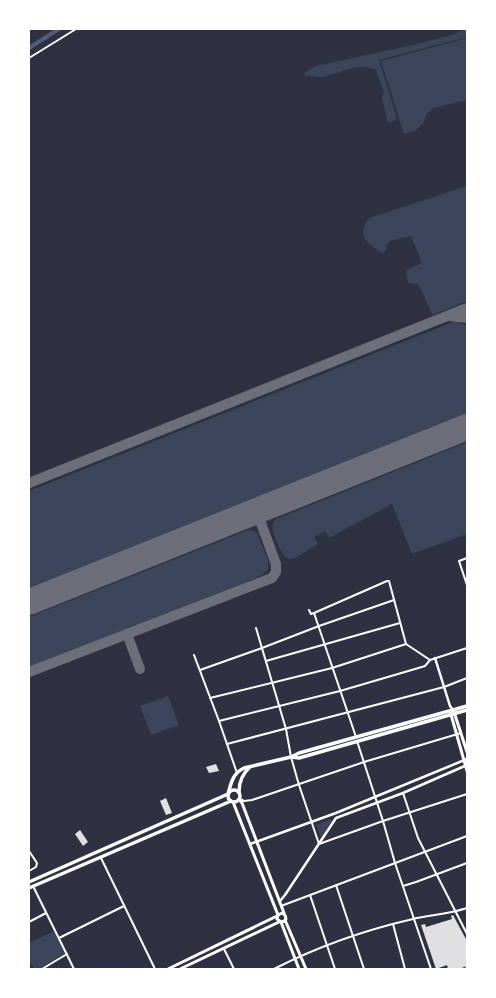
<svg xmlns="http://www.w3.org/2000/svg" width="496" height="998" font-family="'PT Sans',sans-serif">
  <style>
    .green { fill: #3c4559 }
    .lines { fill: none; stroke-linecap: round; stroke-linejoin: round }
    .canal { stroke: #4f5d75; stroke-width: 4 }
    .taxiway { stroke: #6c6f7a; stroke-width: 10 }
    .runway { stroke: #6c6f7a; stroke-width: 26 }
    .building { fill: #e0e0e3 }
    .minor { stroke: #fff; stroke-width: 2 }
    .tertiary { stroke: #fff; stroke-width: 2.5 }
    .secondary { stroke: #fff; stroke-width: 3 }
    .primary { stroke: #fff; stroke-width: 3.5 }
  </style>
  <rect width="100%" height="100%" fill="#2d3142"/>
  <g class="green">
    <path d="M467 29V37L379 60 397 119 388 123 382 98 384 92 376 70C358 61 339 74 321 77 316 77 310 76 305 76L304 73 316 66 413 45 452 35Z"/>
    <path d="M467 38V100L433 108 427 114 423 123 415 131 404 134 381 61Z"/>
    <path d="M467 186V301L433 315 418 284 408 283 406 270 422 263 411 236 390 241 387 245 386 250 382 253C366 243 356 235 369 218Z"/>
    <path d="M453 322H457L467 326V414L29 588V491Z"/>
    <path d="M467 442V534L412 554 392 504 329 538 325 531 314 537 318 544 295 558 289 559 284 556 282 553C278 543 267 527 276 519Z"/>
    <path d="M248 530H251L257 533 268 560V569L262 575 233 588 29 667V617Z"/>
    <path d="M168 696 179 725 151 735 140 706Z"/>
    <path d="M331 819 332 821 321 838 316 825Z"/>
    <path d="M54 931 65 953 39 969H34L29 960V943Z"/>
  </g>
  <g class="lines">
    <path class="canal" d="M29 48 59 29"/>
    <g class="taxiway">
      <path d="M449 316 467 318"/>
      <path d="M29 483 467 308"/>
      <path d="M261 523V516L267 507"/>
      <path d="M127 634 140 669"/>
      <path d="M29 672 272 578 276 572V564L261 523 256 518 249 514"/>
    </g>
    <path class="runway" d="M29 602 467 427"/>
  </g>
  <g class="building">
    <path d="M216 764 219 771 209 773 206 767Z"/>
    <path d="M166 798 172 813 166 815 160 801Z"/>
    <path d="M80 830 88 842 83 846 75 834Z"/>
    <path d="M453 915 467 941V966L459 969H448L447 965 436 969 421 925 425 924 426 927 452 919 451 916Z"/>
  </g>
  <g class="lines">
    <g class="minor">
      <path d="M29 58 76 29"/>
      <path d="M467 558 459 561 467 585"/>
      <path d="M309 610 311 614 314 613"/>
      <path d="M314 613 356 737"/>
      <path d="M314 613 387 581H389L406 644 430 660"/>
      <path d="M256 628 286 729 291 757 299 785 319 844 383 821 467 794"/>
      <path d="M194 655 219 721 237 773"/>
      <path d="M266 661 400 623"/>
      <path d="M200 670 262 648 319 626 394 600"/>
      <path d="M210 698 332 668 406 644"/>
      <path d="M219 721 340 691 415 669 425 666 430 660 467 648"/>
      <path d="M357 741 383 821 395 863 431 969"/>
      <path d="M227 744 444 687 467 678"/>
      <path d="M403 793 418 838 467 934"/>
      <path d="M240 799 244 801 252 800 364 762 461 733"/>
      <path d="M29 851 37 863 36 867 29 871"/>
      <path d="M101 858 155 969"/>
      <path d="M336 885 364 969"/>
      <path d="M33 886 74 969"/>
      <path d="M403 886 416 882 467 863"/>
      <path d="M310 895 335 969"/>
      <path d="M281 906 467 836"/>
      <path d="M29 922 46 913"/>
      <path d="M393 924 405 969"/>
      <path d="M59 938 124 906"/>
      <path d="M224 949 234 969"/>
      <path d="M42 969 67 954"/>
      <path d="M274 969C317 947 365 930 413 919 431 915 449 914 467 908"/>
      <path d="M465 969 467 968"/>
    </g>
    <g class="tertiary">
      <path d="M435 658 450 706 453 710"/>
      <path d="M250 844 336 813 467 759"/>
      <path d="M280 901 285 895 336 818 403 793 467 765"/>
    </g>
    <g class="secondary">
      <path d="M450 711 467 771"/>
      <path d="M454 712 467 752"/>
      <path d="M239 799 242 803 284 913"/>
      <path d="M233 802 278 915"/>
      <path d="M285 920 306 969"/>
      <path d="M281 922 285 921 286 919 285 915 282 913 278 915 277 919 281 922 299 969"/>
      <path d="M168 969 277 916"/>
      <path d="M180 969 279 922"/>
    </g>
    <g class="primary">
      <path d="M292 757 299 758 467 710"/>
      <circle cx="234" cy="796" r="6"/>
      <path d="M239 792C239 782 242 774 250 767"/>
      <path d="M228 794C231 783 233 773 244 768L291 757 299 753 467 706"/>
      <path d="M29 882 228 794"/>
      <path d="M29 888 231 801"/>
    </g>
  </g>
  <rect width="496" height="998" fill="none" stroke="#ffffff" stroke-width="60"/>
</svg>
